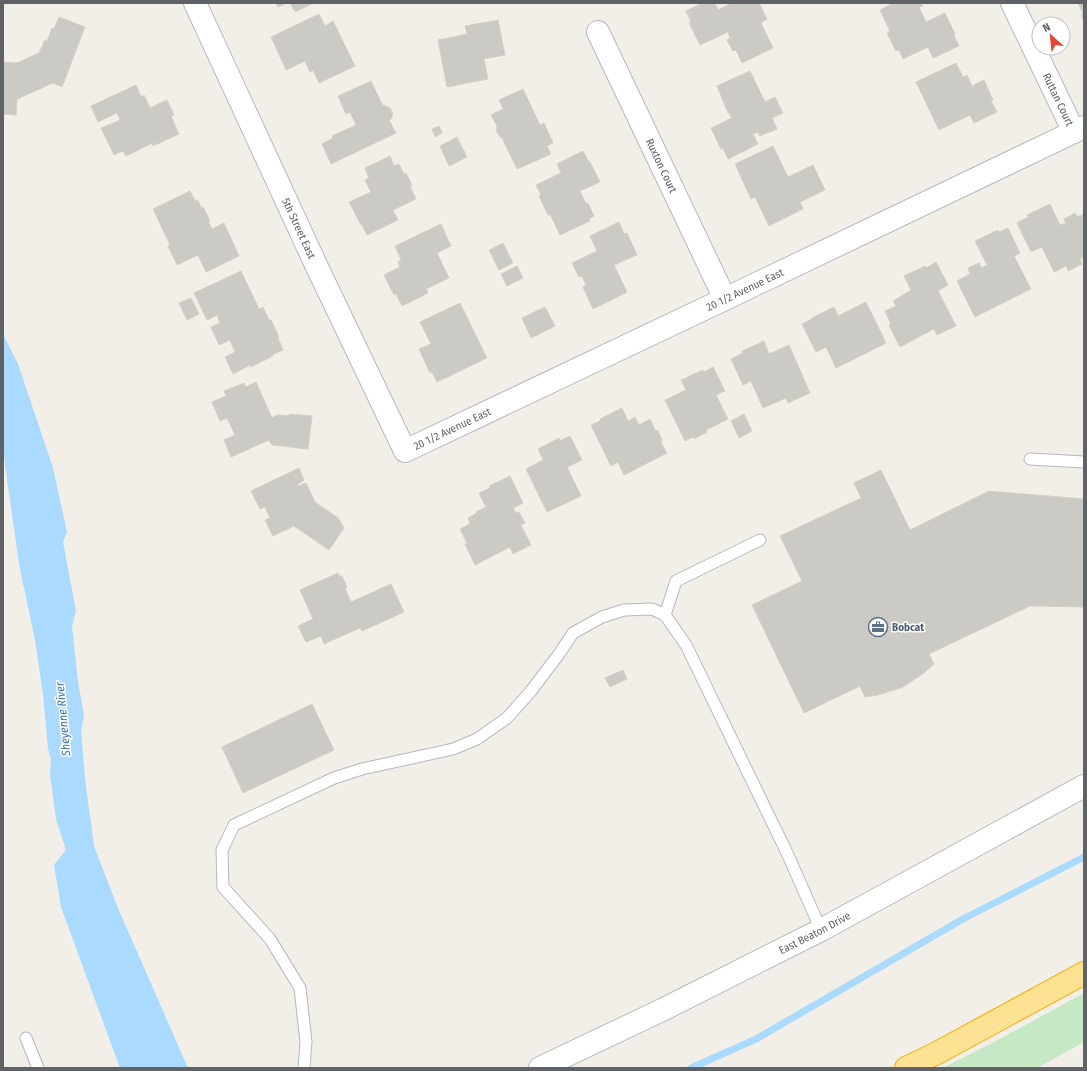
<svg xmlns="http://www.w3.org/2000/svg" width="1087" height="1071" font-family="'Fira Sans Condensed',sans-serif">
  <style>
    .green { fill: #c5e8c5 }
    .water { fill: #aadaff }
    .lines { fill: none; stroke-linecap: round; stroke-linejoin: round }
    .stream { stroke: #aadaff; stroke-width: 7 }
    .building { fill: #cccac5; stroke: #d6d1c6 }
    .lane-casing { stroke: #b5b8bc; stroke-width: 13 }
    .street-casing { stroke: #b5b8bc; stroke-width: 24 }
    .highway-casing { stroke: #f9ab00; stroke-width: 24 }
    .lane { stroke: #fff; stroke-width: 11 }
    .street { stroke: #fff; stroke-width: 22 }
    .highway { stroke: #fde293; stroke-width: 22 }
    .labels { text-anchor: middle; stroke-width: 3; stroke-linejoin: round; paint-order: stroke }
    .street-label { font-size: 11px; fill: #5f6368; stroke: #fff }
    .service-label { font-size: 11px; font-weight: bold; fill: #4e5e75; stroke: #fff; text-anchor: start }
    .water-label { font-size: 12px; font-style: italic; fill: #4174aa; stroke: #fff }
  </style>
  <rect width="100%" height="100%" fill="#f1efe8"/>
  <path class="green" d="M1084 993V1042L1037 1068H943L998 1040Z"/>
  <path class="water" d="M3 334 18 364 53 468 67 532 63 542 76 611 72 626 78 682 84 715 81 731 85 779 94 846 117 906 188 1068H120L61 907 54 865 66 850 56 819 50 774 51 760 48 749 43 694 35 640 19 564 5 465 3 445Z"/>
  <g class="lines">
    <path class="stream" d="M691 1068 756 1039 963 919 1084 857"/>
  </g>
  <g class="building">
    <path d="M276 3H287L278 7Z"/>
    <path d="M290 3H314L295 12Z"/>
    <path d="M703 3H715L718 10 732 3H759L767 19 761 23 773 48 742 63 736 50 733 51 727 40 730 38 728 32 700 45 689 23 691 22 686 11Z"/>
    <path d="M894 3H921L923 6 919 7 926 22 945 13 955 34 954 35 959 46 933 58 928 47 903 59 899 50 896 51 887 33 890 31 880 10Z"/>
    <path d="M1078 3H1084V22L1081 15 1083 14Z"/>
    <path d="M319 14 325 26 333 21 355 66 319 83 313 70 310 72 305 61 286 70 271 37Z"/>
    <path d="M59 17 85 27 62 87 53 83 17 99 16 115 3 114V62L17 63 39 53 45 40 47 41 52 28 54 29Z"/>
    <path d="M498 20 505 55 484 59 488 79 447 87 438 40 467 34 465 26Z"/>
    <path d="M956 63 963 77 967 75 972 86 984 80 993 100 991 101 997 112 974 123 970 115 939 130 916 82Z"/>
    <path d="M750 71 765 102 775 97 783 113 772 118 777 129 760 136 758 132 753 134 758 144 728 159 723 148 721 149 711 128 732 118 729 113H728L717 86Z"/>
    <path d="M371 81 383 106 384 105 390 108 393 113 391 119 389 120 396 133 331 164 322 144 333 138 332 136 356 125 350 112 346 114 338 96Z"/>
    <path d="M136 85 141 97 144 95 150 108 167 100 174 115 171 116 179 134 153 146 152 143 126 156 123 151 114 155 101 128 120 120 117 113 98 122 91 106Z"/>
    <path d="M523 89 540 125 544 123 553 143 547 146 551 154 517 169 502 138 499 136 496 130 497 126 491 115 503 109 499 100Z"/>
    <path d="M439 126 442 133 435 137 432 129Z"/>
    <path d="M457 137 467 157 449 166 440 146Z"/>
    <path d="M773 146 788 177 813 165 825 190 800 202 803 209 769 226 755 197 751 199 735 164Z"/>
    <path d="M583 151 589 162H590L600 182 580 191 586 204 588 203 594 216 589 219 590 221 560 235 550 214 548 215 539 196 541 195 536 185 561 173 557 164Z"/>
    <path d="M390 156 394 166 399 164 404 174 406 173 412 185 410 186 416 199 393 210 398 220 367 235 362 225H361L349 202 371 192 365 180 369 178 365 168Z"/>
    <path d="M190 191 195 201 198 200 201 208 203 207 210 221H208L212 229 224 223 239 256 206 272 198 255 177 265 168 246 170 245 153 209Z"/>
    <path d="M1050 204 1060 225 1066 223 1064 219 1075 213 1077 217 1084 214V256L1080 259 1082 264 1068 271 1066 266 1054 272 1042 247 1031 252 1017 223 1028 217 1027 215Z"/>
    <path d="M619 222 624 234 627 233 637 255 614 265 627 292 593 309 583 287 586 285 582 276 579 277 572 263 597 251 590 236Z"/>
    <path d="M441 224 451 246 437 253 449 278 426 289 428 293 402 306 396 294 394 295 384 275 400 267 398 262 401 260 395 246Z"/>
    <path d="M1008 228 1020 253 1014 256 1031 289 975 317 957 281 970 274 968 268 979 263 982 268 987 265 975 241 998 230 999 232Z"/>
    <path d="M503 243 513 263 499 270 489 250Z"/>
    <path d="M936 262 948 285 938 291 956 326 937 335 934 329 900 347 889 325 891 324 885 311 896 306 893 301 911 290 904 276 925 266 926 268Z"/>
    <path d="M517 266 523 278 507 286 501 274Z"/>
    <path d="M241 271 259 309 263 307 269 320H271L279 337 278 338 283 350 272 355 273 356 251 367 250 365 233 374 225 357 235 352 230 340 219 345 211 327 220 323 217 315 207 320 194 293Z"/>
    <path d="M191 298 199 314 187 320 179 303Z"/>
    <path d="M866 302 886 343 836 368 826 347 816 352 802 324 812 319V318L834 307 838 316Z"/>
    <path d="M460 303 487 358 437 382 432 372 430 373 419 349 431 344 420 322Z"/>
    <path d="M545 307 555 326 531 338 522 318Z"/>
    <path d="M764 341 769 354 789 345 810 393 788 403 786 398 763 408 751 381 743 385 731 359 743 353 742 351Z"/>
    <path d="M713 367 725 391 716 395 728 419 706 430 707 432 694 439 693 437 685 441 665 400 686 390 681 380 703 370 704 372Z"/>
    <path d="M256 382 272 418 277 415 289 416V414L312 416 308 449 272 445 269 440 231 457 224 440 235 435 227 418 220 421 212 402 226 396 224 391 244 383 246 387Z"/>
    <path d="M622 408 628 421 635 417 639 425 650 419 655 430 658 431 662 440 661 443 667 453 624 475 618 462 611 466 591 425 600 421V419Z"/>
    <path d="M744 414 752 431 739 438 731 421Z"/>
    <path d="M570 436 582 460 567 467 581 496 547 512 526 469 543 460 538 449 559 438 560 441Z"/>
    <path d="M299 468 304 480 298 484V486L306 483 315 502 338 518 344 528 329 550 294 526 273 536 265 520 270 518 265 507 260 509 251 491Z"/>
    <path d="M881 470 910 530 989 491 1084 499V607L1030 606 929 654 934 664 924 673 903 687 878 695 865 697 860 686 804 713 752 605 802 581 780 536 861 498 854 483Z"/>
    <path d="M510 476 523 503 513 508 516 513 519 512 525 523 521 525 531 545 513 554 510 547 475 565 465 544 467 543 460 529 470 524 468 518 477 513 476 512 486 507 479 493 490 488 489 486Z"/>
    <path d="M338 573 340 577 342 576 347 587 345 588 351 602 391 584 404 612 362 631 360 628 324 644 321 636 306 642 298 626 313 619 300 590Z"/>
    <path d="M623 670 627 679 610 687 605 678Z"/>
    <path d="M312 704 334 750 243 793 222 747Z"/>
  </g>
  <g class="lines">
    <g class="lane-casing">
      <g id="lane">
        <path d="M1030 459 1084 462"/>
        <path d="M665 615 676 581 760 540"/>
        <path d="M26 1038 38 1068"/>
        <path d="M304 1068 306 1042 300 988 270 939 223 887 222 850 234 825 334 778 362 769 453 749 477 739 507 718 531 691 559 654 573 633 602 617 624 610 652 609 665 615 686 645 788 855 821 930"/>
      </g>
    </g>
    <g class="street-casing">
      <g id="street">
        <path id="s1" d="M195 3 317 267 405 451 725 299 1084 127"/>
        <path id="s2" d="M1012 3 1074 132"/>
        <path id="s3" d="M598 32 725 299"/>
        <path id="s4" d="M540 1068 662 1010 821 930 1084 786"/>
      </g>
    </g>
    <g class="highway-casing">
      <path id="highway" d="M906 1068 937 1053 1084 973"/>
    </g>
    <use href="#lane" class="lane"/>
    <use href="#street" class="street"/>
    <use href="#highway" class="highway"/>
  </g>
  <defs>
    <g id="office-ring" transform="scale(1)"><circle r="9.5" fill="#fff" stroke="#5c6f8a" stroke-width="1.5"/><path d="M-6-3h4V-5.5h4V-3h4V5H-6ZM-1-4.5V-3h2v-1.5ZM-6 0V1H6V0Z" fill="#5c6f8a"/></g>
  </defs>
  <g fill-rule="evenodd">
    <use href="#office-ring" x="878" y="627"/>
  </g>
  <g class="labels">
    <g class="street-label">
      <text dy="4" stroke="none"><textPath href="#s2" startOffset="107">Ruttan Court</textPath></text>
      <text dy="4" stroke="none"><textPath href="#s3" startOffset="148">Ruxton Court</textPath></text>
      <text dy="4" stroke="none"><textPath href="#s1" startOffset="248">5th Street East</textPath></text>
      <text dy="4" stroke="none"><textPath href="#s1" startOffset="871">20 1/2 Avenue East</textPath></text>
      <text dy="4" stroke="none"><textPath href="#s1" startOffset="547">20 1/2 Avenue East</textPath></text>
      <text dy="4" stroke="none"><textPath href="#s4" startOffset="306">East Beaton Drive</textPath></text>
    </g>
    <g class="service-label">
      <text x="892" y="631">Bobcat</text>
    </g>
    <g class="water-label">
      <text transform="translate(63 719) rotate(-95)" y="4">Sheyenne River</text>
    </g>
  </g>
  <rect width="1087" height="1071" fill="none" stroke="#5f6368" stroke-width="8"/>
  <g transform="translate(1051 36) rotate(333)"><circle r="19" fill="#ffffff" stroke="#bfc1c3"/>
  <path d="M0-3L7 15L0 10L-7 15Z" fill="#ea4335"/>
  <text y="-6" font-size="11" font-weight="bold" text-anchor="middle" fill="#5f6368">N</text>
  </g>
</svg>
